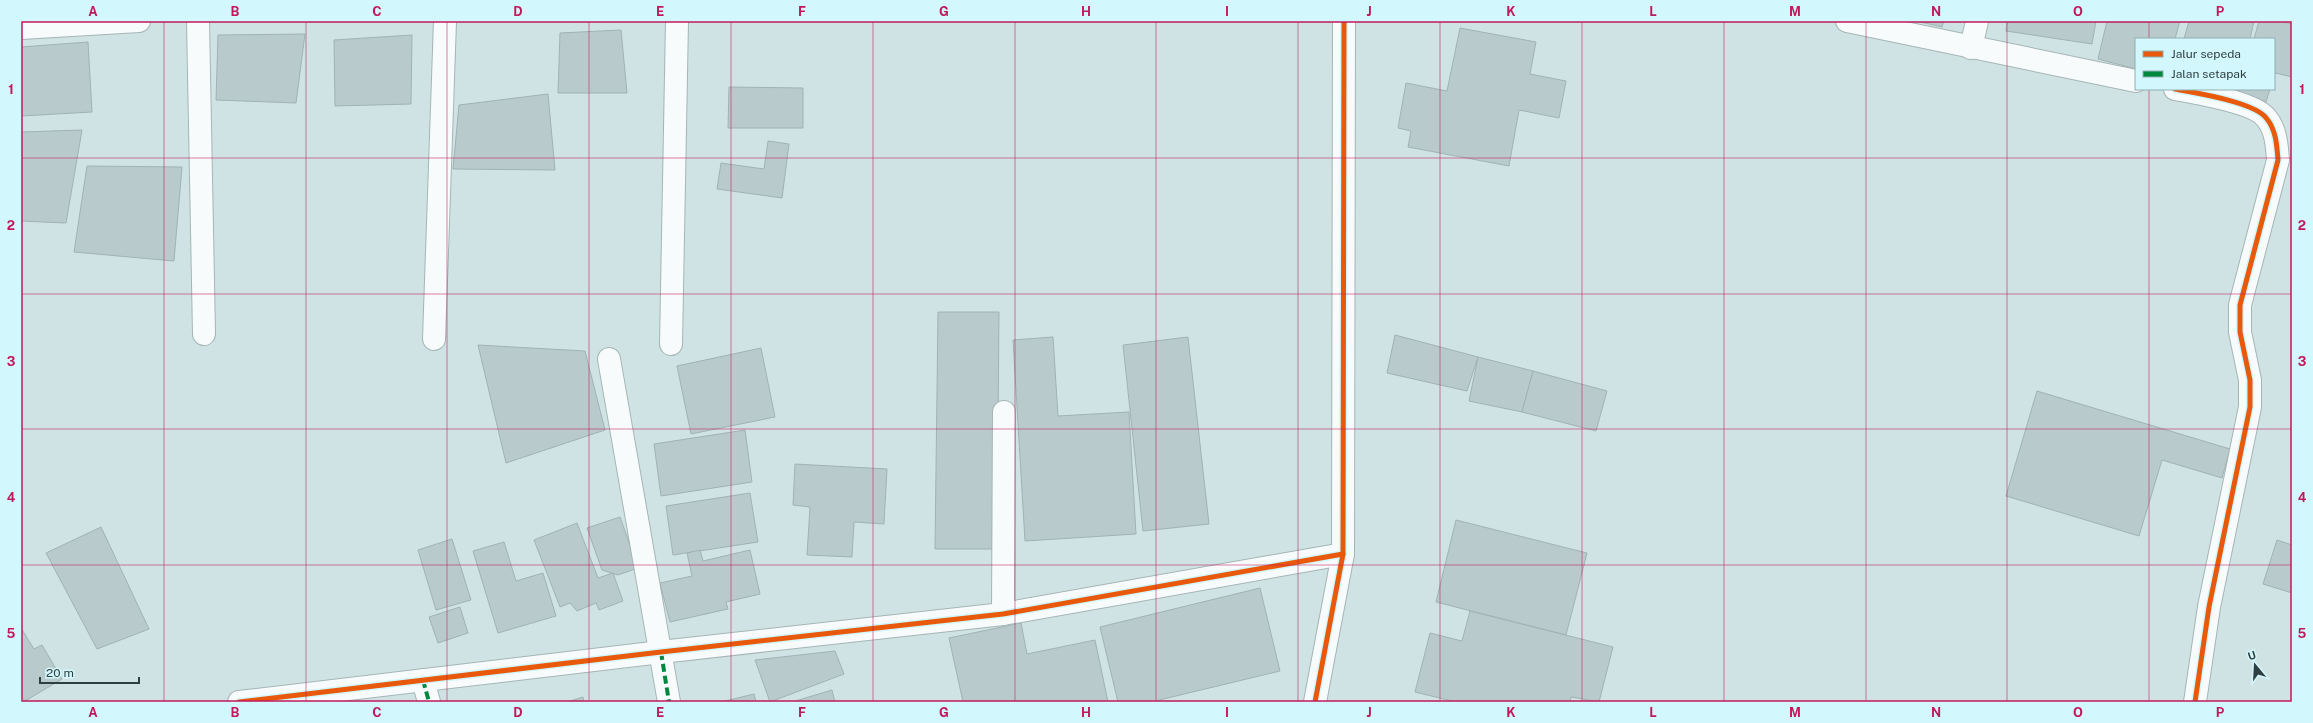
<svg xmlns="http://www.w3.org/2000/svg" width="2313" height="723" font-family="'Public Sans',sans-serif">
  <style>
    .building { fill: #b8cacc; stroke: #a2b2b3 }
    .lines { fill: none; stroke-linecap: round; stroke-linejoin: round }
    .minor-casing { stroke: #a5b5b6; stroke-width: 24 }
    .minor { stroke: #f8fbfb; stroke-width: 22 }
    .quiet { stroke: #00873e; stroke-width: 4; stroke-dasharray: 8 4; stroke-linecap: butt }
    .cycleway-casing { stroke: #d2f7fc; stroke-width: 8 }
    .cycleway { stroke: #e8590c; stroke-width: 5 }
    .grid { fill: none; stroke: #c2185b; stroke-width: 1; stroke-opacity: 0.55 }
    .neatline { fill: none; stroke: #c2185b; stroke-width: 1.5 }
    .grid-label { font-size: 13px; text-anchor: middle; font-weight: bold; fill: #c2185b }
  </style>
  <rect width="100%" height="100%" fill="#cfe3e5"/>
  <g class="building">
    <path d="M1916 21H1944L1942 27Z"/>
    <path d="M2007 21H2096L2092 44 2006 31Z"/>
    <path d="M2107 21H2180L2175 39H2136V69L2098 59Z"/>
    <path d="M2189 21H2254L2250 39H2184Z"/>
    <path d="M2259 21H2279L2292 24V77L2275 73 2274 75V39H2254Z"/>
    <path d="M1460 28 1536 42 1530 74 1566 81 1559 118 1519 110 1509 166 1408 147 1411 131 1398 128 1406 83 1447 91Z"/>
    <path d="M621 30 627 93H558L560 33Z"/>
    <path d="M305 34 296 103 216 100 218 35Z"/>
    <path d="M412 35 411 104 335 106 334 40Z"/>
    <path d="M88 42 92 112 21 116V47Z"/>
    <path d="M729 87 803 88V128H728Z"/>
    <path d="M2240 89H2270L2266 102 2238 94Z"/>
    <path d="M548 94 555 170 453 169 459 105Z"/>
    <path d="M82 130 66 223 21 221V132Z"/>
    <path d="M768 141 789 144 782 198 717 189 721 163 764 169Z"/>
    <path d="M87 166 182 167 174 261 74 252Z"/>
    <path d="M938 312H999L997 549H935Z"/>
    <path d="M1395 335 1478 357 1467 391 1387 373Z"/>
    <path d="M1053 337 1058 416 1129 412 1136 534 1025 541 1013 340Z"/>
    <path d="M1188 337 1209 524 1143 531 1123 345Z"/>
    <path d="M478 345 585 351 605 430 506 463Z"/>
    <path d="M761 348 775 417 691 434 677 366Z"/>
    <path d="M1478 357 1533 371 1522 412 1469 401Z"/>
    <path d="M1533 371 1607 391 1596 431 1522 412Z"/>
    <path d="M2037 391 2230 449 2222 478 2162 460 2139 536 2006 496Z"/>
    <path d="M745 430 752 482 661 496 654 444Z"/>
    <path d="M795 464 887 469 884 524 854 522 852 557 807 555 810 507 793 505Z"/>
    <path d="M750 493 758 542 673 555 666 506Z"/>
    <path d="M620 517 638 568 618 575 602 570 587 528Z"/>
    <path d="M1456 520 1587 553 1566 635 1436 602Z"/>
    <path d="M577 523 598 578 613 573 623 601 599 610 596 603 577 611 570 603 560 607 534 540Z"/>
    <path d="M101 527 149 629 97 649 46 553Z"/>
    <path d="M452 539 471 600 436 610 418 550Z"/>
    <path d="M2277 540 2292 545V593L2263 584Z"/>
    <path d="M504 542 516 581 543 573 556 616 498 633 473 551Z"/>
    <path d="M700 550 703 561 750 550 760 594 726 602 728 609 670 622 660 583 692 576 687 553Z"/>
    <path d="M1260 588 1280 671 1151 702H1118L1100 627Z"/>
    <path d="M460 607 468 633 438 643 429 617Z"/>
    <path d="M1470 611 1613 647 1599 702 1571 697 1570 702H1456L1415 692 1430 633 1462 641Z"/>
    <path d="M1021 623 1027 654 1095 640 1108 702H963L949 638Z"/>
    <path d="M21 628 34 649 42 645 62 679 25 701 21 695Z"/>
    <path d="M835 651 844 674 770 702 755 660Z"/>
    <path d="M832 690 835 702H792Z"/>
    <path d="M754 694 756 702H721Z"/>
    <path d="M583 697 584 702H567Z"/>
  </g>
  <g class="lines">
    <g class="minor-casing">
      <g id="minor">
        <path d="M198 21 204 334"/>
        <path d="M1847 21 2136 81"/>
        <path d="M21 28 139 21"/>
        <path d="M1971 48 1977 21"/>
        <path d="M2175 89C2195 93 2256 102 2267 119 2276 130 2277 146 2278 160L2240 305V332L2250 380V407L2209 607 2195 702"/>
        <path d="M434 339 445 21"/>
        <path d="M671 344 677 21"/>
        <path d="M609 359 669 702"/>
        <path d="M1003 614 1004 412"/>
        <path d="M423 680 429 702"/>
        <path d="M239 702 661 652 1003 614 1343 554"/>
        <path d="M1315 702 1343 554 1344 21"/>
      </g>
    </g>
    <use href="#minor" class="minor"/>
    <g class="quiet">
      <path d="M661 652 669 702"/>
      <path d="M423 680 429 702"/>
    </g>
    <g class="cycleway-casing">
      <g id="cycleway">
        <path d="M2175 89C2195 93 2256 102 2267 119 2276 130 2277 146 2278 160L2240 305V332L2250 380V407L2209 607 2195 702"/>
        <path d="M239 702 661 652 1003 614 1343 554"/>
        <path d="M1315 702 1343 554 1344 21"/>
      </g>
    </g>
    <use href="#cycleway" class="cycleway"/>
  </g>
  <path class="grid" d="M164 21V702M306 21V702M447 21V702M589 21V702M731 21V702M873 21V702M1015 21V702M1156 21V702M1298 21V702M1440 21V702M1582 21V702M1724 21V702M1866 21V702M2007 21V702M2149 21V39M2149 89V702M21 158H2292M21 294H2292M21 429H2292M21 565H2292"/>
  <rect width="2313" height="723" fill="none" stroke="#d2f7fc" stroke-width="44"/>
  <rect x="2135" y="38" width="140" height="52" fill="#d2f7fc" stroke="#91adb1"/>
  <rect x="2143" y="51" width="20" height="6" fill="#e8590c" stroke="#91adb1"/>
  <text x="2171" y="58" font-size="12" fill="#2f3e40">Jalur sepeda</text>
  <rect x="2143" y="71" width="20" height="6" fill="#00873e" stroke="#91adb1"/>
  <text x="2171" y="78" font-size="12" fill="#2f3e40">Jalan setapak</text>
  <g transform="translate(2255 665) rotate(342)" stroke="#d2f7fc" stroke-width="3" paint-order="stroke">
  <path d="M0-3L7 15L0 10L-7 15Z" fill="#2f3e40"/>
  <text y="-6" font-size="11" font-weight="bold" text-anchor="middle" fill="#2f3e40">U</text>
  </g>
  <path d="M40 677v6h99v-6" fill="none" stroke="#2f3e40" stroke-width="2"/>
  <text x="46" y="677" font-size="12" fill="#2f3e40" stroke="#d2f7fc" stroke-width="3" paint-order="stroke">20 m</text>
  <rect x="22" y="22" width="2269" height="679" class="neatline"/>
  <g class="grid-label">
    <text x="93" y="16">A</text>
    <text x="235" y="16">B</text>
    <text x="377" y="16">C</text>
    <text x="518" y="16">D</text>
    <text x="660" y="16">E</text>
    <text x="802" y="16">F</text>
    <text x="944" y="16">G</text>
    <text x="1086" y="16">H</text>
    <text x="1227" y="16">I</text>
    <text x="1369" y="16">J</text>
    <text x="1511" y="16">K</text>
    <text x="1653" y="16">L</text>
    <text x="1795" y="16">M</text>
    <text x="1936" y="16">N</text>
    <text x="2078" y="16">O</text>
    <text x="2220" y="16">P</text>
    <text x="11" y="94">1</text>
    <text x="2302" y="94">1</text>
    <text x="11" y="230">2</text>
    <text x="2302" y="230">2</text>
    <text x="11" y="366">3</text>
    <text x="2302" y="366">3</text>
    <text x="11" y="502">4</text>
    <text x="2302" y="502">4</text>
    <text x="11" y="638">5</text>
    <text x="2302" y="638">5</text>
    <text x="93" y="717">A</text>
    <text x="235" y="717">B</text>
    <text x="377" y="717">C</text>
    <text x="518" y="717">D</text>
    <text x="660" y="717">E</text>
    <text x="802" y="717">F</text>
    <text x="944" y="717">G</text>
    <text x="1086" y="717">H</text>
    <text x="1227" y="717">I</text>
    <text x="1369" y="717">J</text>
    <text x="1511" y="717">K</text>
    <text x="1653" y="717">L</text>
    <text x="1795" y="717">M</text>
    <text x="1936" y="717">N</text>
    <text x="2078" y="717">O</text>
    <text x="2220" y="717">P</text>
  </g>
</svg>
